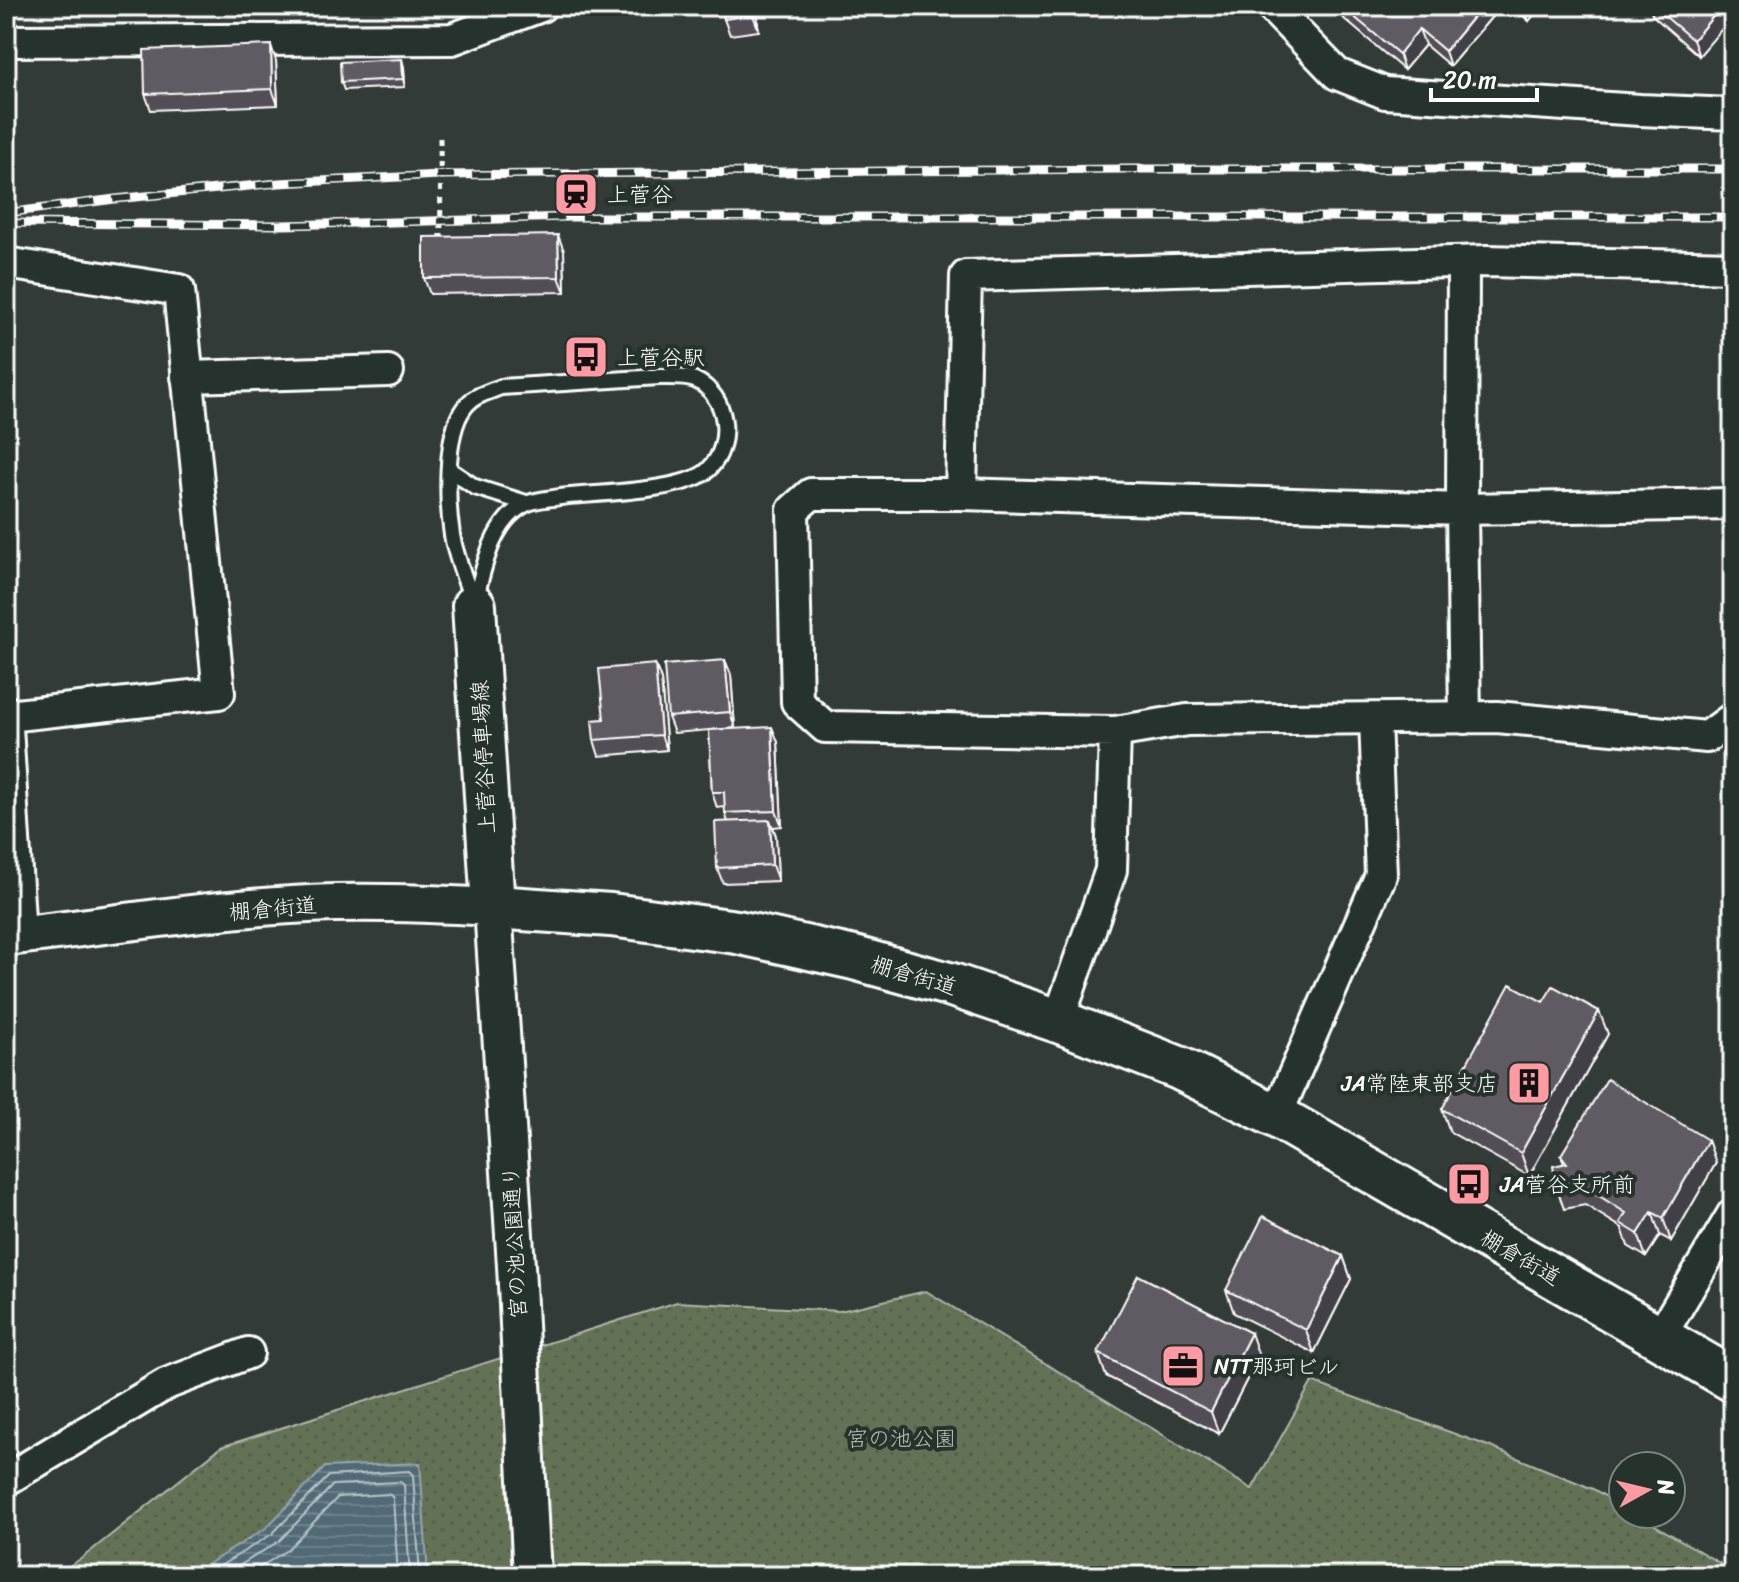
<svg xmlns="http://www.w3.org/2000/svg" width="1739" height="1582" font-family="Sriracha,'Klee One',sans-serif">
  <style>
    .green { fill: url(#green-dots); stroke: #b1b8aa; stroke-width: 2 }
    .water { fill: url(#water-rules); stroke: #97a6ad; stroke-width: 2 }
    .lines { fill: none; stroke-linecap: round; stroke-linejoin: round }
    .shore { stroke: #b9c4c8; stroke-width: 2 }
    .service-casing { stroke: #fff; stroke-width: 20 }
    .minor-casing { stroke: #fff; stroke-width: 36 }
    .tertiary-casing { stroke: #fff; stroke-width: 42 }
    .secondary-casing { stroke: #fff; stroke-width: 48 }
    .path { stroke: #fff; stroke-width: 5; stroke-dasharray: 6 6; stroke-linecap: butt }
    .service { stroke: #26332d; stroke-width: 14 }
    .minor { stroke: #26332d; stroke-width: 30 }
    .tertiary { stroke: #26332d; stroke-width: 36 }
    .secondary { stroke: #26332d; stroke-width: 42 }
    .rail-casing { stroke: #fff; stroke-width: 9 }
    .rail { stroke: #26332d; stroke-width: 6; stroke-dasharray: 18; stroke-linecap: butt }
    .wall { fill: #534d56; stroke: #fff; stroke-width: 2 }
    .shaded-wall { fill: #433f46; stroke: #fff; stroke-width: 2 }
    .building { fill: #605a64; stroke: #fff; stroke-width: 2 }
    .labels { text-anchor: middle; stroke-width: 8; stroke-linejoin: round; paint-order: stroke }
    .poi-label { font-size: 22px; fill: #fff; stroke: #26332d; text-anchor: start }
    .street-label { font-size: 22px; fill: #fff; stroke: #26332d }
    .park-label { font-size: 22px; fill: #b9c0b2; stroke: #26332d }
  </style>
  <defs>
    <pattern id="green-dots" width="8" height="8" patternUnits="userSpaceOnUse" patternTransform="scale(2)"><rect width="8" height="8" fill="#637254"/><path d="M2 2h.1M6 6h.1" fill="none" stroke="#555b4f" stroke-width="1.8" stroke-linecap="round"/></pattern>
    <pattern id="water-rules" width="6" height="5" patternUnits="userSpaceOnUse" patternTransform="scale(2)"><rect width="6" height="5" fill="#516b76"/><path d="M0 2.5h6" fill="none" stroke="#6b818b"/></pattern>
  </defs>
  <rect width="100%" height="100%" fill="#323b38"/>
  <filter id="ink" filterUnits="userSpaceOnUse"><feTurbulence type="fractalNoise" baseFrequency=".0125" numOctaves="2"/><feDisplacementMap in="SourceGraphic" scale="16" xChannelSelector="R" yChannelSelector="G"/><feConvolveMatrix kernelMatrix="1 2 1 2 8 2 1 2 1" color-interpolation-filters="sRGB"/></filter>
  <g filter="url(#ink)">
    <path class="green" d="M926 1291 1252 1489 1312 1382 1488 1446 1593 1489 1623 1507V1514H1636L1733 1571V1576H53L82 1558 221 1447 677 1302 840 1311Z"/>
    <path class="water" d="M420 1463 428 1576H189L266 1528 325 1467Z"/>
    <g class="lines">
      <g class="shore">
        <path d="M204 1576 272 1534 329 1476 409 1471 413 1475 420 1576"/>
        <path d="M223 1576 279 1541 333 1485 400 1482 404 1485 410 1576"/>
        <path d="M246 1576 287 1550 338 1497 389 1494 393 1498 398 1576"/>
      </g>
      <g class="service-casing">
        <g id="service">
          <path d="M659 377C670 377 685 376 695 380 728 395 734 444 709 469 688 492 593 493 560 497 549 499 534 499 524 505 490 524 483 571 474 606 467 583 456 559 452 535 447 503 444 435 464 408 472 396 488 392 501 387Z"/>
          <path d="M450 470 475 487 526 503"/>
        </g>
      </g>
      <g class="minor-casing">
        <g id="minor">
          <path d="M1271 6 1337 74 1385 93 1640 110 1733 114"/>
          <path d="M6 41 452 39 541 6"/>
          <path d="M1463 262 1462 509 1733 504"/>
          <path d="M6 263 179 290 219 693 7 716"/>
          <path d="M187 377 388 371"/>
          <path d="M961 494 1462 509 1465 718"/>
          <path d="M6 711 20 935"/>
          <path d="M1115 732 1187 720 1497 717 1707 737 1733 718"/>
          <path d="M1058 1021 1111 870 1115 732 825 727 797 702 793 510 811 494H961L966 276 1487 261 1733 267"/>
          <path d="M1276 1116 1381 875 1375 719"/>
          <path d="M1659 1338 1733 1214"/>
          <path d="M6 1480 166 1384 248 1353"/>
        </g>
      </g>
      <g class="tertiary-casing">
        <path id="tertiary" d="M6 937C115 925 225 906 334 903 387 902 440 904 493 907L516 1266 532 1576"/>
      </g>
      <g class="secondary-casing">
        <path id="secondary" d="M474 606 493 907 611 915 737 932 854 958 952 985 1058 1021 1179 1068 1276 1116 1733 1380"/>
      </g>
      <path class="path" d="M440 138 441 241"/>
      <use href="#service" class="service"/>
      <use href="#minor" class="minor"/>
      <use href="#tertiary" class="tertiary"/>
      <use href="#secondary" class="secondary"/>
      <g class="rail-casing">
        <g id="rail">
          <path d="M6 213 115 199 279 183 440 175 1127 169H1733"/>
          <path d="M6 223 284 225 569 217H1733"/>
        </g>
      </g>
      <use href="#rail" class="rail"/>
    </g>
    <g class="wall">
      <path d="M80 6H102L83 12Z"/>
      <path d="M755 6 759 31 730 35 724 19Z"/>
      <path d="M1329 6H1501L1450 66 1425 45 1404 70Z"/>
      <path d="M1512 6H1541L1529 21Z"/>
      <path d="M1649 6H1733L1699 56 1653 16Z"/>
      <path d="M276 61 278 105 151 110 145 94Z"/>
      <path d="M404 67 405 87 344 90 341 82Z"/>
      <path d="M564 251 565 292 430 294 424 278Z"/>
      <path d="M725 660 731 675 735 728 710 730 778 742 782 826 773 827 776 836 778 881 723 883 717 868 728 822 725 813V807L717 808 712 792 709 730 674 733 668 717Z"/>
      <path d="M655 664 661 680 667 750 599 756 594 740 604 719Z"/>
      <path d="M1543 1002 1608 1034 1529 1176 1450 1132 1442 1109Z"/>
      <path d="M1561 1155 1716 1163 1671 1241 1660 1235 1646 1257 1628 1246 1622 1228 1585 1205 1564 1209 1556 1186 1564 1164Z"/>
      <path d="M1343 1256 1351 1279 1314 1353 1234 1313 1226 1290Z"/>
      <path d="M1098 1353 1259 1356 1219 1434 1106 1376Z"/>
    </g>
    <g class="shaded-wall">
      <path d="M752 6H755L759 31 753 15Z"/>
      <path d="M1482 6H1501L1450 66 1445 51Z"/>
      <path d="M1523 6H1541L1529 21Z"/>
      <path d="M1722 6H1733V16L1699 56 1693 40Z"/>
      <path d="M1419 29 1425 45 1404 70 1399 54Z"/>
      <path d="M271 45 276 61 278 105 272 89Z"/>
      <path d="M402 59 404 67 405 87 403 79Z"/>
      <path d="M558 235 564 251 565 292 559 277Z"/>
      <path d="M725 660 731 675 735 728 730 712Z"/>
      <path d="M655 664 661 680 667 750 661 735Z"/>
      <path d="M772 727 778 742 782 826 776 811Z"/>
      <path d="M770 820 776 836 778 881 772 865Z"/>
      <path d="M1599 1011 1608 1034 1529 1176 1521 1153Z"/>
      <path d="M1708 1140 1716 1163 1671 1241 1663 1218Z"/>
      <path d="M1652 1212 1660 1235 1646 1257 1638 1234Z"/>
      <path d="M1343 1256 1351 1279 1314 1353 1306 1330Z"/>
      <path d="M1251 1333 1259 1356 1219 1434 1211 1412Z"/>
    </g>
    <g class="building">
      <path d="M722 6H752L753 15 724 19Z"/>
      <path d="M1341 6H1482L1445 51 1419 29 1399 54Z"/>
      <path d="M1653 6H1722L1693 40Z"/>
      <path d="M271 45 272 89 145 94 144 50Z"/>
      <path d="M402 59 403 79 341 82 340 62Z"/>
      <path d="M558 235 559 277 424 278V237Z"/>
      <path d="M725 660 730 712 668 717 664 665Z"/>
      <path d="M655 664 661 735 594 740 592 720 604 719 599 669Z"/>
      <path d="M772 727 776 811 725 813 724 792H712L709 730Z"/>
      <path d="M770 820 772 865 717 868 715 822Z"/>
      <path d="M1510 984 1543 1002 1553 986 1599 1011 1521 1153 1442 1109Z"/>
      <path d="M1607 1079 1708 1140 1663 1218 1652 1212 1638 1234 1620 1223 1626 1213 1577 1182 1556 1186 1553 1166 1567 1163 1561 1155Z"/>
      <path d="M1263 1216 1343 1256 1306 1330 1226 1290Z"/>
      <path d="M1138 1275 1251 1333 1211 1412 1098 1353Z"/>
    </g>
  </g>
  <defs>
    <g id="station-square" transform="scale(2.3)"><rect x="-9" y="-9" width="18" height="18" rx="4" fill="#ff9aa2" stroke="#26332d"/><path d="M-3-6H3Q5-6 5-4V2Q5 4 3 4L4.5 6H3L1.5 4h-3L-3 6H-4.5L-3 4Q-5 4-5 2V-4Q-5-6-3-6ZM-3.5-4v3h7v-3ZM-3.5 1v1.5H-2V1ZM2 1v1.5H3.5V1Z" fill="#111"/></g>
    <g id="bus-square" transform="scale(2.3)"><rect x="-9" y="-9" width="18" height="18" rx="4" fill="#ff9aa2" stroke="#26332d"/><path d="M-5-6H5V4H4V6H2V4H-2V6H-4V4H-5ZM-3.5-4V0h7V-4ZM-3.5 1.2v1.5H-2V1.2ZM2 1.2v1.5H3.5V1.2Z" fill="#111"/></g>
    <g id="building-square" transform="scale(2.3)"><rect x="-9" y="-9" width="18" height="18" rx="4" fill="#ff9aa2" stroke="#26332d"/><path d="M-4-6H4V6H1V3H-1V6H-4ZM-2.5-4.3h1.7v1.8h-1.7ZM.8-4.3h1.7v1.8H.8ZM-2.5-1h1.7V.8h-1.7ZM.8-1h1.7V.8H.8Z" fill="#111"/></g>
    <g id="office-square" transform="scale(2.3)"><rect x="-9" y="-9" width="18" height="18" rx="4" fill="#ff9aa2" stroke="#26332d"/><path d="M-6-3h4V-5.5h4V-3h4V5H-6ZM-1-4.5V-3h2v-1.5ZM-6 0V1H6V0Z" fill="#111"/></g>
  </defs>
  <g fill-rule="evenodd">
    <use href="#station-square" x="576" y="194"/>
    <use href="#bus-square" x="586" y="357"/>
    <use href="#building-square" x="1529" y="1083"/>
    <use href="#bus-square" x="1469" y="1184"/>
    <use href="#office-square" x="1183" y="1366"/>
  </g>
  <g class="labels">
    <g class="poi-label">
      <text x="607" y="202">上菅谷</text>
      <text x="617" y="365">上菅谷駅</text>
      <text x="1498" y="1091" text-anchor="end">JA常陸東部支店</text>
      <text x="1500" y="1192">JA菅谷支所前</text>
      <text x="1214" y="1374">NTT那珂ビル</text>
    </g>
    <g class="street-label">
      <text transform="translate(483 757) rotate(-93)" y="8">上菅谷停車場線</text>
      <text transform="translate(273 908) rotate(-5)" y="8">棚倉街道</text>
      <text transform="translate(914 975) rotate(16)" y="8">棚倉街道</text>
      <text transform="translate(514 1242) rotate(-93)" y="8">宮の池公園通り</text>
      <text transform="translate(1521 1257) rotate(30)" y="8">棚倉街道</text>
    </g>
    <g class="park-label">
      <text x="901" y="1446">宮の池公園</text>
    </g>
  </g>
  <rect width="1739" height="1582" fill="none" stroke="#26332d" stroke-width="32"/>
  <rect x="16" y="16" width="1707" height="1550" fill="none" stroke="#fff" stroke-width="3" filter="url(#ink)"/>
  <g transform="translate(1647 1490) rotate(82)"><circle r="38" fill="#26332d" stroke="#7d8581" stroke-width="2"/>
  <path d="M0-6L14 30L0 20L-14 30Z" fill="#ff9aa2"/>
  <text y="-12" font-size="22" font-weight="bold" text-anchor="middle" fill="#ffffff">N</text>
  </g>
  <path d="M1431 88v12h106v-12" fill="none" stroke="#ffffff" stroke-width="4"/>
  <text x="1443" y="88" font-size="24" fill="#ffffff" stroke="#26332d" stroke-width="6" paint-order="stroke">20 m</text>
</svg>
